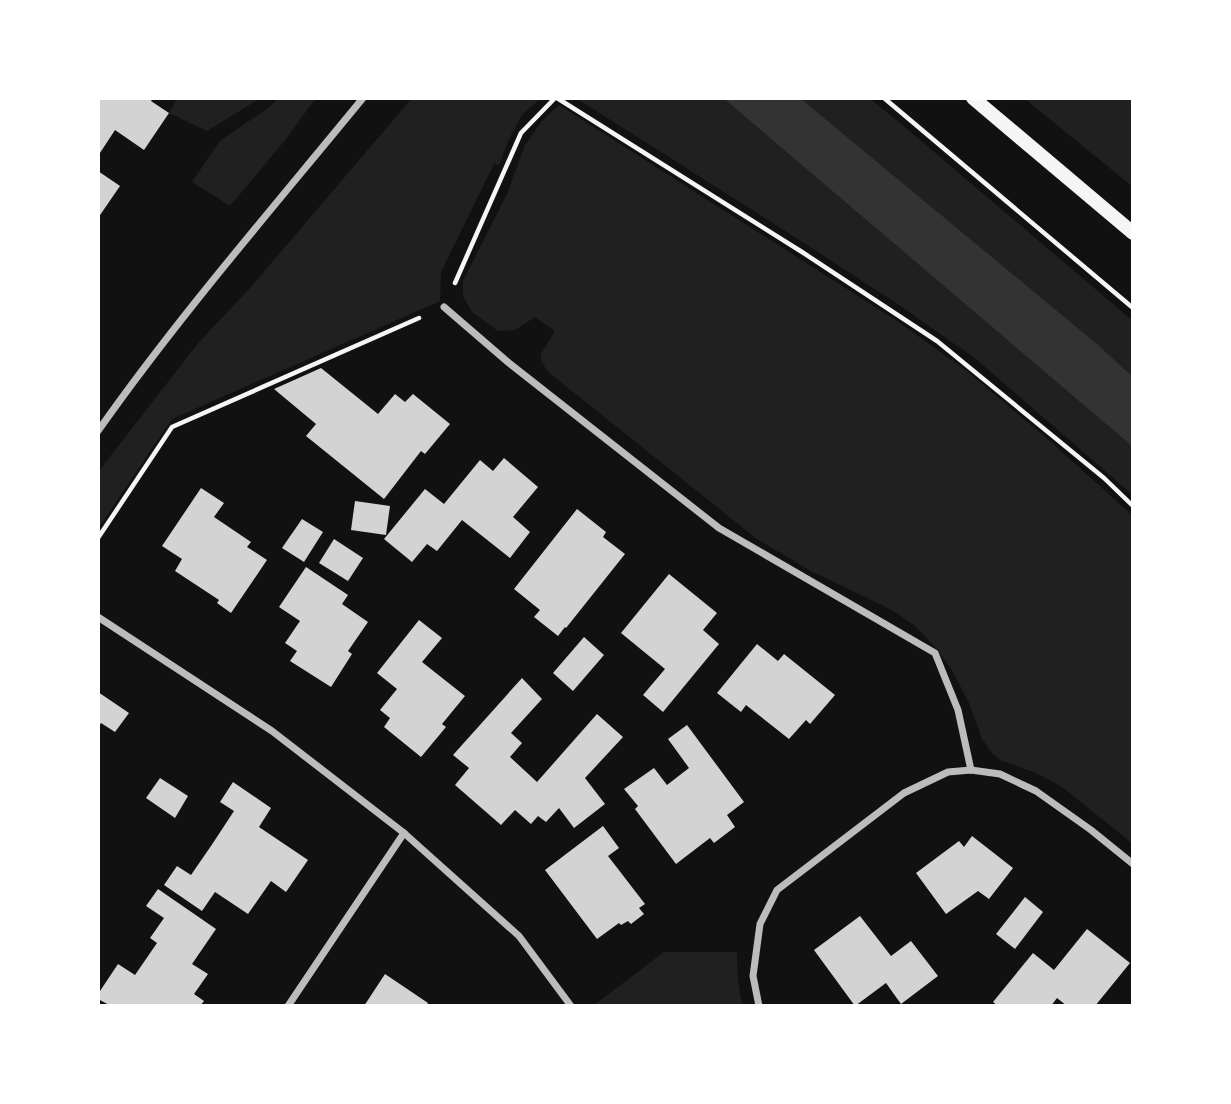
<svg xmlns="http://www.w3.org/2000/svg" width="1231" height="1104" font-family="Manrope,sans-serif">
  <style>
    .green { fill: #202020 }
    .water { fill: #333 }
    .building { fill: #d3d3d3 }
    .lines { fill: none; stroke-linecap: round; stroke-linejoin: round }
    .path { stroke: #f5f5f5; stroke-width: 4.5 }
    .minor { stroke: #bcbcbc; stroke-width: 7 }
    .secondary { stroke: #f5f5f5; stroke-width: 14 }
  </style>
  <rect width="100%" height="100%" fill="#111"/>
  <g class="green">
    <path d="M177 98H261L207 131 169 113Z"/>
    <path d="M279 98H316L286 139 230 206 192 182 220 141 269 107Z"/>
    <path d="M412 98H541L522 115 509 139 499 165 494 164 441 272 440 301 172 419 98 529V472L199 342 251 287Z"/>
    <path d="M576 98H723L1133 447V495L977 360 905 309 798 239Z"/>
    <path d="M800 98H869L900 123 1133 321V377L1097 345Z"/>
    <path d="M1024 98H1133V187Z"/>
    <path d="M559 105 897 321 967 371 1052 443 1133 516V844L1062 787 1036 773 1000 760 993 754 982 739 969 703 952 670 935 647 914 625 890 609 809 570 757 539 547 371 541 360V354L555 331 535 317 515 330 498 331 472 312 463 296V281L507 194 525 145 542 121Z"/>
    <path d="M664 952H737C737 970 738 988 743 1006H593Z"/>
  </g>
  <path class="water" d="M723 98H800L1098 345 1133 377V447Z"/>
  <g class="building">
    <path d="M98 98H153L151 101 169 113 144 150 115 130 98 156Z"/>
    <path d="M98 171 120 186 98 218Z"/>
    <path d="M321 368 378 414 395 394 405 402 413 394 450 424 425 454 421 451 384 499 306 436 316 424 274 389Z"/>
    <path d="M504 458 538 487 513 517 530 532 510 558 462 520 437 551 427 544 412 562 384 539 425 489 444 504 480 460 493 471Z"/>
    <path d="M201 488 224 503 214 517 251 542 247 547 267 560 231 613 217 603 219 600 175 571 182 559 162 546Z"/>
    <path d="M355 501 390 506 386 535 351 530Z"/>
    <path d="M577 509 606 532 603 537 625 554 566 628 565 627 558 636 534 617 540 610 514 589Z"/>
    <path d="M302 519 323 532 304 562 282 548Z"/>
    <path d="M334 539 363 558 348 581 319 563Z"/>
    <path d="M306 567 348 595 342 604 368 622 348 651 352 654 331 687 290 661 297 651 285 643 300 621 279 607Z"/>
    <path d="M669 574 717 613 703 630 719 644 663 712 643 695 665 669 621 633Z"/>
    <path d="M419 620 442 638 422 662 465 696 442 724 446 727 421 757 384 727 390 718 380 710 397 689 377 673Z"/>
    <path d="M584 637 604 655 573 691 553 673Z"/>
    <path d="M757 644 778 661 784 654 835 695 810 724 806 720 789 739 746 705 741 712 717 693Z"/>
    <path d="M522 678 542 699 511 733 522 743 510 757 537 782 597 714 623 737 585 778 605 804 574 828 559 808 546 822 538 816 531 824 515 810 501 825 455 785 469 768 453 755Z"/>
    <path d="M98 692 129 713 115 732 101 723 98 728Z"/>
    <path d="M687 725 744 802 727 815 735 827 714 843 710 838 676 864 635 809 638 806 624 789 654 768 667 785 689 768 668 739Z"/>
    <path d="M160 778 188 796 175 818 146 798Z"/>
    <path d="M233 782 271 808 259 827 308 860 286 892 271 881 248 914 215 892 202 911 164 885 177 866 191 875 213 843 234 811 220 802Z"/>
    <path d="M603 826 619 848 608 856 645 904 639 908 644 914 631 924 628 921 621 925 619 923 597 939 545 870Z"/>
    <path d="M972 836 1013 868 989 899 978 891 946 914 916 873 959 841 964 847Z"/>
    <path d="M158 889 216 929 192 964 208 974 194 994 204 1001 200 1006H111L98 999V994L118 964 135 975 157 943 150 938 164 918 146 906Z"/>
    <path d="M1025 897 1043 912 1015 949 996 934Z"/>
    <path d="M860 916 891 956 911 941 938 976 901 1004 886 983 855 1006 814 950Z"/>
    <path d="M1087 929 1130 963 1095 1006H1067L1057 998 1051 1006H998L993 1002 1033 953 1054 970Z"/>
    <path d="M385 974 428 1003 426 1006H364Z"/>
  </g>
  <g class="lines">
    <g class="path">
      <path d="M557 98 802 252 937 341 1104 478 1133 506"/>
      <path d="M884 98 1133 308"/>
      <path d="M455 283 521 133 555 98"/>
      <path d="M98 538 172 427 419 318"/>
    </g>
    <g class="minor">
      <path d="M444 307 509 363 719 528 935 653 958 710 971 770"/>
      <path d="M98 431C179 316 273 208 363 98"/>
      <path d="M98 617 272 731 404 833 519 936 571 1006"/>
      <path d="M288 1006 404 833"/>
      <path d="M759 1006 753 976 760 924 777 890 904 793 948 772 971 770 1000 774 1036 791 1091 830 1133 864"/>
    </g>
    <path class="secondary" d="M973 98 1133 233"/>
  </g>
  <rect width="1231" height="1104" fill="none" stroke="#ffffff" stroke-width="200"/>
</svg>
